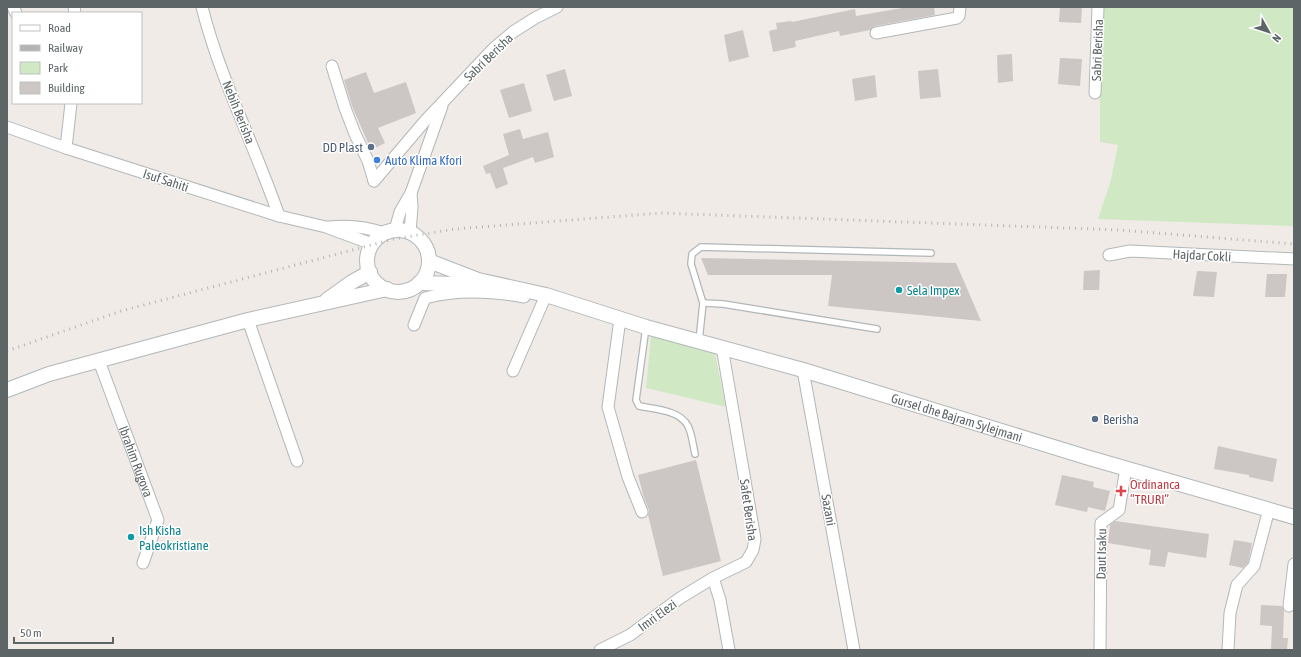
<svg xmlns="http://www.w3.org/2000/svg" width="1301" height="657" font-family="'Asap Condensed',sans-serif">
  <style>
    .green { fill: #d1e8c4 }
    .building { fill: #ccc6c4 }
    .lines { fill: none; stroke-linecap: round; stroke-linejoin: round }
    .service-casing { stroke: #b2b7b9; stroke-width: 8 }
    .minor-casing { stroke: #b2b7b9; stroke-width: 13 }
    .tertiary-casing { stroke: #b2b7b9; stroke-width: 16 }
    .service { stroke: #fff; stroke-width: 5.5 }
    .minor { stroke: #fff; stroke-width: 11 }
    .tertiary { stroke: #fff; stroke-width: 14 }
    .rail { stroke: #b3b4b5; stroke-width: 3; stroke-dasharray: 1 5; stroke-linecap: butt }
    .service-dot { fill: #5c6f8a; stroke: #fff; stroke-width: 1.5 }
    .shop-dot { fill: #3f7fe0; stroke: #fff; stroke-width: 1.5 }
    .culture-dot { fill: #0f9aa8; stroke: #fff; stroke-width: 1.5 }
    .health-dot { fill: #e0444e; stroke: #fff; stroke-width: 1.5 }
    .labels { text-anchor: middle; stroke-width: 3; stroke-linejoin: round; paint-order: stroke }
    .street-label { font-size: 13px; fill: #5e6567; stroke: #fff }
    .service-label { font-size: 13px; fill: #4e5e75; stroke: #fff; text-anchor: end }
    .shop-label { font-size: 13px; fill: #366cbe; stroke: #fff; text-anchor: start }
    .culture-label { font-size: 13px; fill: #0d838f; stroke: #fff; text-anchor: start }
    .health-label { font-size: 13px; fill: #be3a42; stroke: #fff; text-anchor: start }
  </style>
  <rect width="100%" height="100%" fill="#f0ebe7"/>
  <g class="green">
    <path d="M1100 7H1294V226L1098 219 1111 180 1118 145 1100 142Z"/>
    <path d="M651 336 714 349 726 407 646 388Z"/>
  </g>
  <g class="building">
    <path d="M908 7H934L935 15 875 26 870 30 840 36 839 31 795 41 796 47 773 52 769 31 777 29 776 23 791 21 792 22 855 9 856 16Z"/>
    <path d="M1060 7H1082L1081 23 1059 22Z"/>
    <path d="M743 30 749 57 729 62 724 35Z"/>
    <path d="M1012 54 1013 81 998 83 997 55Z"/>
    <path d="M1060 58 1082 59 1080 86 1058 84Z"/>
    <path d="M565 69 572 96 554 101 546 75Z"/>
    <path d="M938 69 941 97 920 99 918 71Z"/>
    <path d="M366 72 374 93 406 82 416 113 378 128 385 143 371 150 352 106 344 80Z"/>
    <path d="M875 75 877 97 855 101 852 79Z"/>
    <path d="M524 83 532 111 509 118 500 90Z"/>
    <path d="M520 129 523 139 548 132 554 157 535 163 533 157 503 168 508 184 496 189 490 173 486 174 483 166 509 155 503 134Z"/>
    <path d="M701 258 956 263 981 321 828 306 832 275H708Z"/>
    <path d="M1100 270 1099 290H1083L1084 271Z"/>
    <path d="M1197 271 1217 272 1214 297 1193 296Z"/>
    <path d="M1267 274H1287L1285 297H1265Z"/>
    <path d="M1218 446 1277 459 1273 482 1249 477V475L1214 469Z"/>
    <path d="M696 460 721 561 663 576 648 515 649 510 644 498 638 475Z"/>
    <path d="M1062 475 1094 482 1093 487 1110 491 1105 511 1088 507 1087 512 1055 505Z"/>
    <path d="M1115 521 1209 534 1206 558 1168 552 1165 567 1149 565 1151 550 1108 543 1110 525Z"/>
    <path d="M1234 540 1252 543 1248 563 1243 568 1229 565Z"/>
    <path d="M1261 605 1282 606 1284 611 1283 638H1288L1287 650H1271L1272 626 1260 625Z"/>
  </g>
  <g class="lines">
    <g class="service-casing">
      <g id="service">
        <path d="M703 303 723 304 877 329"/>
        <path d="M646 327 636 400 639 406C654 409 680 410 688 426 692 434 693 445 695 454"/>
        <path d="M699 341 703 303 691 264 692 254 701 247 931 253"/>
      </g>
    </g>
    <g class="minor-casing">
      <g id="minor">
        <path d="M13 7 16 13"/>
        <path d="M74 7 75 13"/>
        <path d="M202 7C220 79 255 146 279 216"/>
        <path d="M876 33 957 18 959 16 960 7"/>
        <path d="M332 66 345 108 355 134 368 161 374 181"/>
        <path d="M1095 93 1098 7"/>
        <path d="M7 127 66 148 279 216 326 227 372 244"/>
        <path d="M66 148 71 103"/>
        <path d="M374 181 425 121 493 49 513 32 535 18 557 7"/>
        <path d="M329 227C347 225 367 227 384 233"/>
        <path d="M395 230 400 212 411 193 442 106"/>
        <path d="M410 232 412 207 411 193"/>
        <path d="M1109 255 1130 251 1294 259"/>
        <path d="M620 319 608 407 628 477 642 512"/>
        <path d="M248 320 297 461"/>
        <path d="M414 325 425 298C457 289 491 291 524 297"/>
        <path d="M722 347 755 539 753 550 746 562 713 578 720 600 729 650"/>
        <path id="s1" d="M99 361 158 520 143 563"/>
        <path d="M803 370 854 650"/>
        <path d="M513 371 546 295"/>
        <path d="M1289 606 1294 564"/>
        <path d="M600 650 630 635 680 598 713 578"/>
        <path d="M1100 650 1101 523 1119 510 1126 468"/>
        <path d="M1228 650 1230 613 1237 585 1254 566 1269 509"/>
      </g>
    </g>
    <g class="tertiary-casing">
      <g id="tertiary">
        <circle cx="398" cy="261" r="31"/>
        <path id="s2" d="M429 261 478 280 546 295 646 327 803 370 1086 457 1294 517"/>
        <path d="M419 283 457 284 478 280"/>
        <path d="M327 300 352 282 370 272"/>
        <path d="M7 390 49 374 248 320 387 289"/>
      </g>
    </g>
    <use href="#service" class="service"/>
    <use href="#minor" class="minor"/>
    <use href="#tertiary" class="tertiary"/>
    <path class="rail" d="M7 351 121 311 394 239 455 229 661 213 1120 230 1294 244"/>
  </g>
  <g class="service-dot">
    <circle cx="371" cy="147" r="4"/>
    <circle cx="1095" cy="419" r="4"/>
  </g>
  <circle class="shop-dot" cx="377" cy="160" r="4"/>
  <g class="culture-dot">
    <circle cx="899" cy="290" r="4"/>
    <circle cx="131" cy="537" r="4"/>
  </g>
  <path class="health-dot" d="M1119 485h4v4h4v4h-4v4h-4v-4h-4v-4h4z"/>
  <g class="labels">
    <g class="street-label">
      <text transform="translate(1097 50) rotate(-88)" y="5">Sabri Berisha</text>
      <text transform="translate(488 57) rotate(-44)" y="5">Sabri Berisha</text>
      <text transform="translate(239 112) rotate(68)" y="5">Nebih Berisha</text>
      <text transform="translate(166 180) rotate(18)" y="5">Isuf Sahiti</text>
      <text transform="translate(1202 255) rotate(3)" y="5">Hajdar Cokli</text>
      <text dy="5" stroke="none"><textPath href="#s2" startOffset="551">Gursel dhe Bajram Sylejmani</textPath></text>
      <text dy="5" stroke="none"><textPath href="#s1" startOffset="107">Ibrahim Rugova</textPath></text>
      <text transform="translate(749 510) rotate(82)" y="5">Safet Berisha</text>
      <text transform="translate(829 510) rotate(80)" y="5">Sazani</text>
      <text transform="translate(1101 554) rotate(-89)" y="5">Daut Isaku</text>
      <text transform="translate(657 615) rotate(-36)" y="5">Imri Elezi</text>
    </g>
    <g class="service-label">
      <text x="363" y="152">DD Plast</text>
      <text x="1103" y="424" text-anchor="start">Berisha</text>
    </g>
    <g class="shop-label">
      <text x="385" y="165">Auto Klima Kfori</text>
    </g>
    <g class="culture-label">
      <text x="907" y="295">Sela Impex</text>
      <text x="139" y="535">Ish Kisha<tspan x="139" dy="15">Paleokristiane</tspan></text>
    </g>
    <g class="health-label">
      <text x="1130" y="489">Ordinanca<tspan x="1130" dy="15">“TRURI”</tspan></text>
    </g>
  </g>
  <rect width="1301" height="657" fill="none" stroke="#5e6567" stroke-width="16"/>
  <rect x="12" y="12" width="130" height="92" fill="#ffffff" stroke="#bfc1c2"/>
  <rect x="20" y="25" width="20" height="6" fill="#ffffff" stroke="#bfc1c2"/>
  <text x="48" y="32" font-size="12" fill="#5e6567">Road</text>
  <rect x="20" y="45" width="20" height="6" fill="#b3b4b5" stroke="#bfc1c2"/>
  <text x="48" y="52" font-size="12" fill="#5e6567">Railway</text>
  <rect x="20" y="62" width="20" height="12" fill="#d1e8c4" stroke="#bfc1c2"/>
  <text x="48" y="72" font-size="12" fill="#5e6567">Park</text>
  <rect x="20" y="82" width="20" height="12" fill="#ccc6c4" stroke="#bfc1c2"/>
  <text x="48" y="92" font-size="12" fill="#5e6567">Building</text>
  <g transform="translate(1269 32) rotate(129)" stroke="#ffffff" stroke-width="3" paint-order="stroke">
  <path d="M0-3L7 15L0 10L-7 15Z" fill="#5e6567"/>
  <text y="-6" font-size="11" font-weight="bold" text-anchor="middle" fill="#5e6567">N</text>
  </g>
  <path d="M14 637v6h99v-6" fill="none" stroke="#5e6567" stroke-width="2"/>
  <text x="20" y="637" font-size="12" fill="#5e6567" stroke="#ffffff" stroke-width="3" paint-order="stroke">50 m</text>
</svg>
